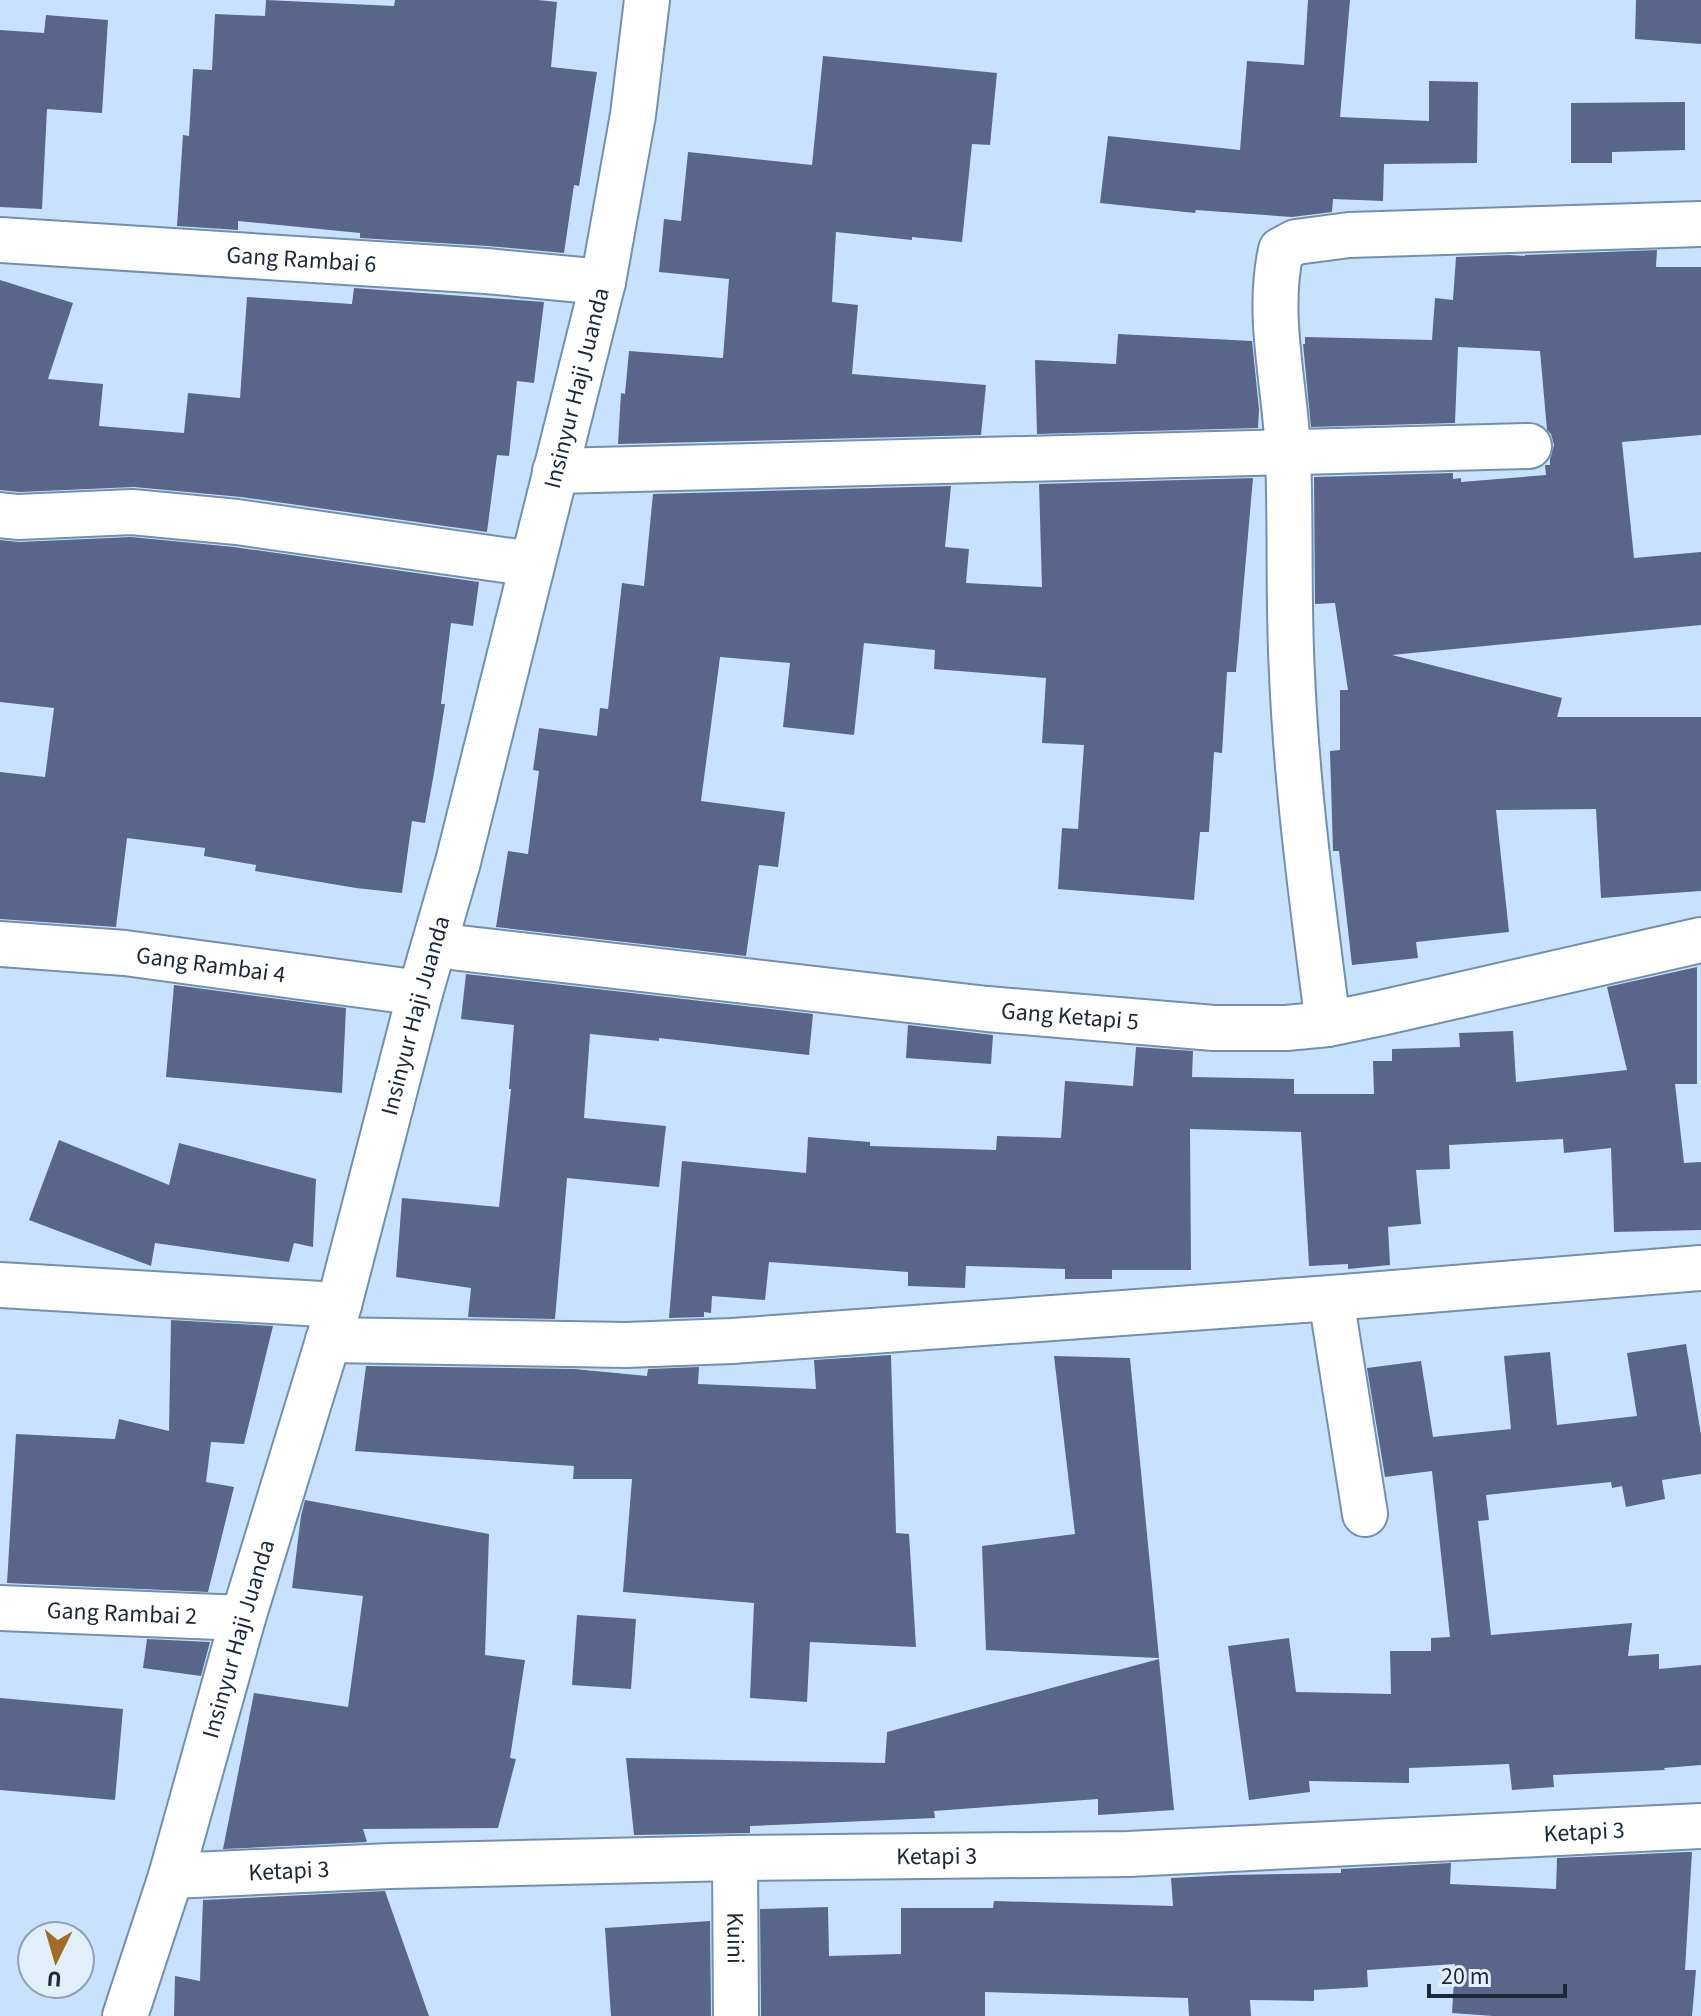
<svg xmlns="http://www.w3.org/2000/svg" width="1701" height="2016" font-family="'Source Sans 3',sans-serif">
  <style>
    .building { fill: #596589 }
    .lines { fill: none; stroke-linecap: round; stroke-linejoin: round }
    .minor-casing { stroke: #7190b0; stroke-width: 48 }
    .minor { stroke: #fff; stroke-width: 44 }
    .labels { text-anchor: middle; stroke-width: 8; stroke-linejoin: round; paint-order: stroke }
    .street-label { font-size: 24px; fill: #1b2835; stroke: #e1eefc }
  </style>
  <rect width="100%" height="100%" fill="#c8e2fe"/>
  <g class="building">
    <path d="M266 0 394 6 395 0H538L557 2 551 67 597 72 579 186 574 185 564 253 488 246 360 238V233L238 221V230L177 226 183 135 189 136 193 69 212 70 215 14 265 16Z"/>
    <path d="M1308 0H1350L1340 117 1429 121V81L1478 82 1477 163 1384 164 1383 201 1333 199 1332 212 1292 217 1196 210 1195 213 1100 203 1108 136 1240 150 1247 61 1304 65Z"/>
    <path d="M1636 0H1701V44L1635 39Z"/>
    <path d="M46 15 108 20 102 113 47 109 42 209 0 207V30L44 33Z"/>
    <path d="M823 56 997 73 990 145 972 144 962 242 912 237V240L836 232 832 302 858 305 852 374 986 385 981 435 618 444 621 393 625 394 629 351 723 358 729 279 659 272 664 219 681 221 688 152 812 165Z"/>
    <path d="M1685 102V150L1612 152V163H1571V103Z"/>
    <path d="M1657 250 1656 267H1701V435L1622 442 1634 558 1701 552V625L1392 655 1562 698 1557 717H1701V891L1601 898 1596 809 1496 810 1509 932 1416 942 1418 958 1352 965 1339 851H1333L1330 751 1340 750V690H1348L1335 603 1315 604 1314 477 1453 473V479L1461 478V482L1546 475 1545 465H1550V459L1554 445 1551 434 1547 430 1540 351 1458 347 1455 423 1311 427 1303 344H1305V337L1432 340 1435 298 1453 300 1456 257 1509 255 1525 256V255Z"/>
    <path d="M0 280 73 303 48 379 103 384 99 426 184 433 188 393 240 398 247 297 352 304 354 288 544 302 534 383 517 381 509 456 497 455 487 532 241 497 134 487 19 492 0 490Z"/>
    <path d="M1118 334 1252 341 1259 409 1258 428 1037 434 1035 360 1116 364Z"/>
    <path d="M1253 478 1236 672H1227L1222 753 1214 752 1209 832H1200L1194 900 1058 889 1062 828 1078 829 1084 745 1042 743 1046 678 934 669 935 650 864 643 854 735 783 727 790 663 720 657 701 801 785 812 778 867 759 865 746 956 496 927 508 851 528 854 539 771 533 770 539 728 597 736 600 708 608 709 622 583 644 586 653 494 951 486 945 547 969 549 966 583 1042 587 1039 484Z"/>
    <path d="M131 537 234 547 479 582 473 626 451 623 441 704H445L434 773 425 823 412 821 402 893 356 888 255 871 256 865 204 856 205 848 127 838 116 927 0 919V772L45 777 54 708 0 702V540L19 542Z"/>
    <path d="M1697 967V1084H1675L1684 1163 1701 1162V1230L1614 1232 1611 1148 1564 1153 1563 1139 1449 1145 1450 1169 1416 1170 1421 1224 1388 1227 1390 1265 1348 1269V1264L1309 1266 1301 1132 1190 1129 1191 1270H1112V1279H1065V1269L966 1266 965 1288 908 1286V1272L769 1262 765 1300 712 1296 711 1313 704 1312V1317L669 1318 682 1161 806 1173 808 1137 870 1142V1146L996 1150 997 1136 1061 1138 1065 1081 1133 1086 1136 1047 1193 1051 1192 1077 1294 1079V1094H1374L1373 1061H1392V1049L1460 1047 1459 1033 1513 1031 1516 1082 1627 1070 1607 987Z"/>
    <path d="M466 974 813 1014 809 1055 659 1038V1041L590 1034 584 1118 666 1126 659 1187 567 1178 555 1319 468 1317 471 1288 396 1277 402 1198 499 1207 511 1089H509L514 1025 461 1019Z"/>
    <path d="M174 985 346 1008 342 1093 166 1077Z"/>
    <path d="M908 1025 993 1035 991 1064 906 1058Z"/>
    <path d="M59 1140 169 1185 179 1143 316 1179 313 1247 294 1243 289 1262 155 1243 151 1266 29 1220Z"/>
    <path d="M171 1320 273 1326 244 1444 211 1442 206 1482 234 1487 208 1592 7 1583 16 1434 115 1439 119 1419 169 1431Z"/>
    <path d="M1686 1344 1701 1435V1474L1662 1480 1665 1499 1626 1507 1622 1486 1612 1488 1611 1482 1486 1495 1489 1520 1478 1521 1491 1635 1632 1623 1628 1656 1659 1654V1669L1701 1665V1765L1664 1768 1665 1770 1553 1775 1554 1787 1512 1790 1509 1764 1409 1768V1783L1309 1781 1310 1792 1249 1800 1228 1646 1289 1638 1296 1692 1391 1694 1390 1651H1431V1638L1450 1637 1432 1471 1385 1477 1367 1368 1421 1361 1433 1437 1511 1429 1504 1356 1550 1352 1557 1425 1637 1416 1627 1353Z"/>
    <path d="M891 1355 896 1533 909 1534 916 1647 810 1642 807 1702 750 1698 754 1603 623 1592 632 1479H573L574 1466 355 1451 366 1366 574 1369 647 1376 648 1369 699 1367 698 1384 816 1389 814 1360Z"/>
    <path d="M1054 1356 1130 1358 1159 1658 986 1650 982 1546 1075 1534Z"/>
    <path d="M305 1500 489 1534 485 1655 525 1660 510 1758 516 1759 498 1828 363 1829 367 1842 223 1849 254 1693 348 1707 363 1596 292 1588 301 1516Z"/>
    <path d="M577 1615 636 1619 631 1689 572 1685Z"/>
    <path d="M147 1639 210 1642 201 1676 143 1668Z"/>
    <path d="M1159 1659 1174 1810 1098 1815V1799L934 1811 935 1818 750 1826V1833L634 1835 626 1758 885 1763 887 1732Z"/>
    <path d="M0 1698 123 1709 115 1800 0 1790Z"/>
    <path d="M1686 1852H1692L1685 1970H1696L1692 2016H1493L1452 2013 1455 1964 1367 1970 1368 1987 1314 1990V2001L1250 2000 1251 2016H1189L1188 1998 985 1992V2016H761L760 1909 828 1907 829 1956 901 1954V1908H993L994 1901 1173 1906 1171 1878 1231 1875 1341 1873V1869L1451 1863 1450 1884 1556 1889 1557 1858Z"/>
    <path d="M385 1891 429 2016H174L175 1976 200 1981 203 1900Z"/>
    <path d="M710 1921 711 2016H611L605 1928Z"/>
  </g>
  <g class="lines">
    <g class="minor-casing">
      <g id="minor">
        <path id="s1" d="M0 240 486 271 603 282"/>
        <path d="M555 471 1529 446"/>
        <path d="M0 515 18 517 132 512 237 522 532 564"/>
        <path id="s2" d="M0 944 125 953 420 993"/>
        <path id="s3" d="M434 945 987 1009 1214 1028H1286L1328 1024 1381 1013 1701 940"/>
        <path d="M1328 1024C1313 908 1297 791 1292 674 1288 601 1291 528 1288 455 1286 387 1266 318 1281 250L1296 242 1349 235 1701 224"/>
        <path d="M0 1285 339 1305"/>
        <path d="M1331 1298 1365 1514"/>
        <path d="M328 1340 626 1345 732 1341 1331 1298 1701 1268"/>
        <path id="s4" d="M0 1608 243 1618"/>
        <path id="s5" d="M735 1858 736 2016"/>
        <path id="s6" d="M171 1876 390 1866 735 1858 1128 1854 1701 1826"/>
        <path id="s7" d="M125 2016 171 1876 243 1618 339 1305 420 993 458 862 603 282 633 115 647 0"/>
      </g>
    </g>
    <use href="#minor" class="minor"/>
  </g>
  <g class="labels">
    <g class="street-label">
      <text dy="8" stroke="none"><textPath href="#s1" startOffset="302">Gang Rambai 6</textPath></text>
      <text dy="8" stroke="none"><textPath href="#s7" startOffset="1690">Insinyur Haji Juanda</textPath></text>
      <text dy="8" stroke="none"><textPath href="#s2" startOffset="212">Gang Rambai 4</textPath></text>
      <text dy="8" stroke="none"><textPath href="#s7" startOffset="1042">Insinyur Haji Juanda</textPath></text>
      <text dy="8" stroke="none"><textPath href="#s3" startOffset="640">Gang Ketapi 5</textPath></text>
      <text dy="8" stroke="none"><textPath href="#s4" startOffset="122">Gang Rambai 2</textPath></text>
      <text dy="8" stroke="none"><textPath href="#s7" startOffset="394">Insinyur Haji Juanda</textPath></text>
      <text dy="8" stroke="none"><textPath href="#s6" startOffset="1414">Ketapi 3</textPath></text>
      <text dy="8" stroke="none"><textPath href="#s6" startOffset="766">Ketapi 3</textPath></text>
      <text dy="8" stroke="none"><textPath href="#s6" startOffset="118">Ketapi 3</textPath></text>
      <text dy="8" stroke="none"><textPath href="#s5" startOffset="80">Kuini</textPath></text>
    </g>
  </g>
  <g transform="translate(56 1960) rotate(185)"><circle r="38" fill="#e1eefc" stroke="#929fac" stroke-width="2"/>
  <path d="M0-6L14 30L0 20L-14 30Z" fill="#a26c26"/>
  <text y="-12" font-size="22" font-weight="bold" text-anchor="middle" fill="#1b2835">U</text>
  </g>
  <path d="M1429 1984v12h136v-12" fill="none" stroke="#1b2835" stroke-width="4"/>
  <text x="1441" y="1984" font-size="24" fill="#1b2835" stroke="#e1eefc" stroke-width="6" paint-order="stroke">20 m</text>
</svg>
